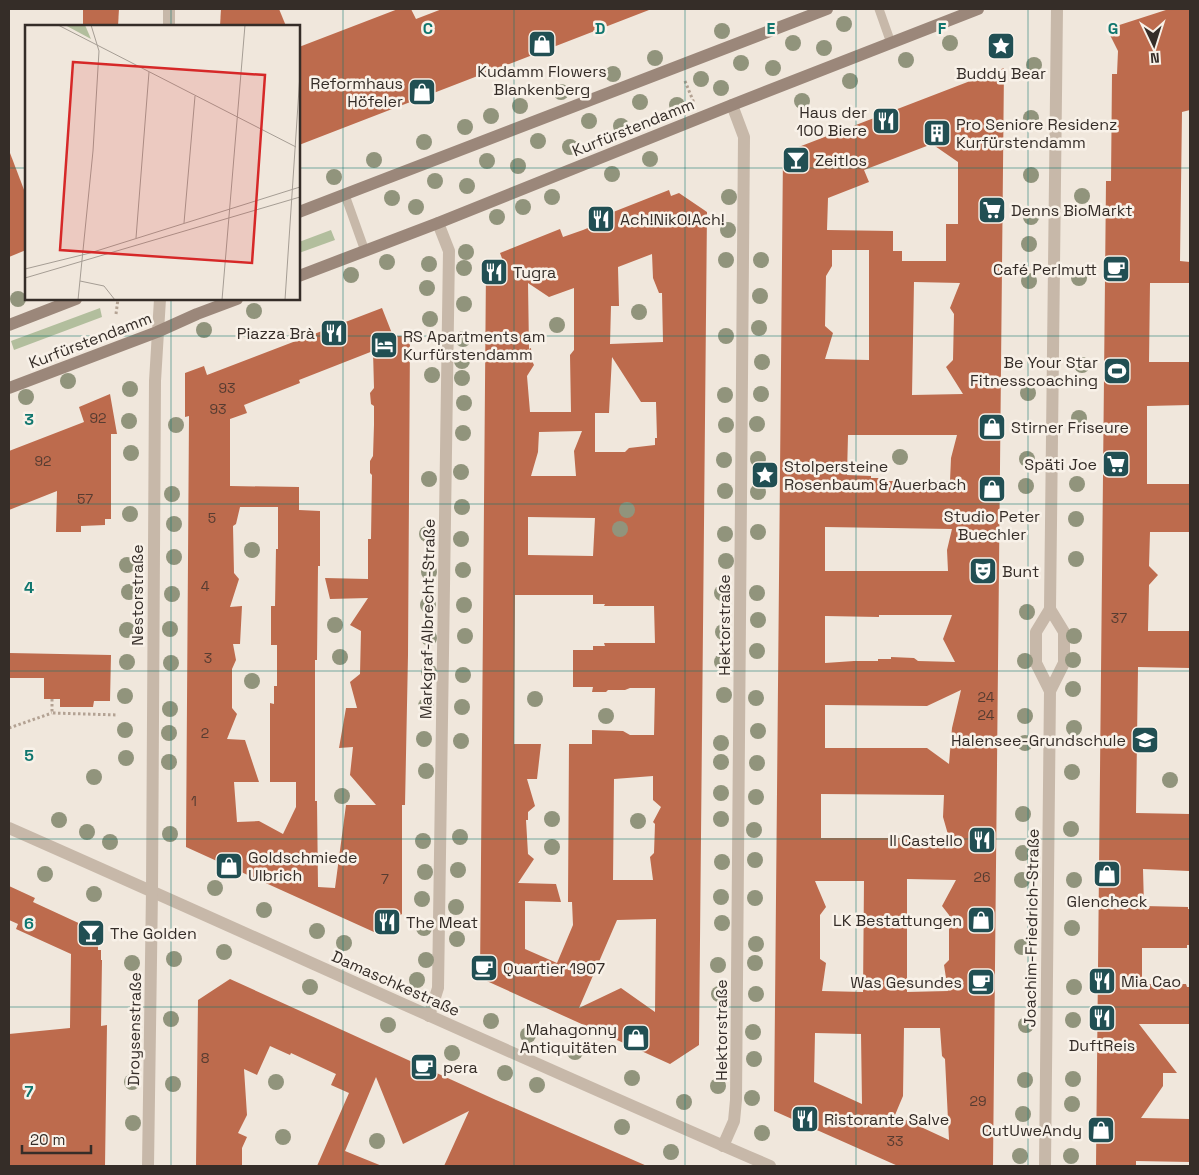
<svg xmlns="http://www.w3.org/2000/svg" width="1199" height="1175" font-family="'Space Grotesk',sans-serif">
  <style>
    .green { fill: #b2be9d }
    .building { fill: #bd6b4d; fill-rule: evenodd }
    .lines { fill: none; stroke-linecap: round; stroke-linejoin: round }
    .path { stroke: #b3a293; stroke-width: 3; stroke-dasharray: 2.5 2.5; stroke-linecap: butt }
    .service { stroke: #c7b8a9; stroke-width: 9 }
    .minor { stroke: #c7b8a9; stroke-width: 12 }
    .tertiary { stroke: #c7b8a9; stroke-width: 12 }
    .secondary { stroke: #9b877a; stroke-width: 12 }
    .tree { fill: #91947c }
    .grid { fill: none; stroke: #0f766e; stroke-width: 1; stroke-opacity: 0.55 }
    .labels { text-anchor: middle; stroke-width: 5; stroke-linejoin: round; paint-order: stroke }
    .number-label { font-size: 14px; fill: #573c31 }
    .poi-label { font-size: 16px; fill: #352d28; stroke: #f8f1e8; text-anchor: start }
    .street-label { font-size: 16px; fill: #352d28; stroke: #f8f1e8 }
    .inset-road { fill: none; stroke: #a59d94; stroke-width: 1 }
    .view { fill: #d62828; fill-opacity: 0.15; stroke: #d62828; stroke-width: 2.5 }
    .inset-edge { fill: none; stroke: #352d28; stroke-width: 2.5 }
    .grid-label { font-size: 16px; text-anchor: middle; font-weight: bold; fill: #0f766e; stroke: #f8f1e8; stroke-width: 5; stroke-linejoin: round; paint-order: stroke }
  </style>
  <rect width="100%" height="100%" fill="#f0e7dc"/>
  <g class="green">
    <path d="M331 230 335 240 299 253V242Z"/>
    <path d="M100 308 102 317 14 350 11 341Z"/>
  </g>
  <g class="building">
    <path d="M83 9H119L118 26H83Z"/>
    <path d="M221 9H279L286 26H220Z"/>
    <path d="M398 9H411L416 19 442 9H649V10L299 145V47Z"/>
    <path d="M1169 9H1190V110L1182 112 1180 261 1190 262V283H1150L1149 362H1190V405L1147 406V484H1190V532H1150L1149 566 1158 575 1149 585 1148 631H1190V668L1138 667 1136 813 1190 814V869L1189 871 1143 869 1144 906 1188 907V909H1190V945H1187V948H1142V984H1186L1187 987H1190V1024H1139L1177 1073H1163V1086L1141 1118 1190 1119V1162L1136 1161V1166H1096L1106 181H1111L1112 74H1117L1118 51 1107 29Z"/>
    <path d="M1004 68 993 1166H898L774 1111 783 153ZM932 144 958 162V224H946V261H902V251H893V231L827 230 828 198 869 182 864 170ZM832 250H869V360L825 359 833 333 825 326 826 276 832 266ZM914 282 960 283 950 308 954 314 953 360 946 367 963 394 912 395ZM848 435H957L951 458 950 481H880V478H871V476L847 475ZM825 527 952 529 947 550 948 571H825ZM879 615H952L943 639 955 662 918 661 914 658 891 657V659H878V661H854L825 663V616L879 617ZM961 690 952 728 949 764 927 748H825V705L927 706ZM821 794 944 795 943 817 949 838H821ZM907 879 956 880 942 906 949 915V960L944 965 948 991 907 992ZM815 881H864L863 992 822 991 826 963 820 959V915L826 907ZM904 1028H940L942 1056 945 1059 949 1140 895 1115 903 1096ZM815 1033 861 1034 862 1104 814 1082Z"/>
    <path d="M9 153H10L26 195V250L9 257Z"/>
    <path d="M669 190 671 196 679 193 707 212 699 1045 670 1064 480 978 486 267 503 261 500 253 560 229 563 237 583 230 600 223 598 218ZM652 254 653 278 659 293H662L663 342 610 344 611 306H619L618 267ZM528 283 549 297 574 288V350L570 355 571 412H530L527 376 534 365 532 361 531 348 529 349ZM612 357 641 402H656L657 438H655V445L629 448 625 452H595V413H609ZM582 431 574 451 576 476H531L538 452 539 432ZM528 517 595 518 593 556 528 555ZM515 595H593V604H605L604 606H654L655 643H604L605 646H593V650H573V687H593L592 692H606L608 690H625L630 688H655L654 735H630L623 731 592 730V744H569L568 902H572L573 925 557 963 525 949V901L561 902 556 884 518 883 534 859 528 854 526 820H528V812L535 806 527 779H537L541 744H514ZM653 776V800L661 807 653 822 655 824 654 853 650 857 653 880H613L614 779ZM656 919 655 1012 621 988 579 1008 617 920Z"/>
    <path d="M382 308 393 336H410L408 655 405 805H402V914L374 932 186 847 189 416 185 417V373L204 366 207 375ZM373 351 374 388 370 393 371 404 374 406V425L373 456 370 461V473L372 475 371 539H368V579L325 578 330 599 368 598 350 625 361 631 360 674 350 682 357 708H346L339 748 353 747 350 775 376 805H346L335 888 318 887 317 801H315V660H317L318 566H320V511L299 510V487L230 486V419L247 413 244 405 300 383 299 380ZM240 507H278V549H276L275 606H271V645H277V686H274V704L270 703V782H296V807L283 834 259 821 237 822 234 782H259L245 740 227 739 237 714 232 708V669L236 660 233 644H240L242 606 230 607 239 579 234 573 233 526 236 524Z"/>
    <path d="M110 394 117 434H111V519H105V525L81 526V532H56L57 491 9 510V451L84 422 79 407Z"/>
    <path d="M9 653 111 655 110 701H94L93 707H60V699H44V678H9Z"/>
    <path d="M9 886 35 898 33 902 98 932V950H101V960H102L101 1026 107 1025 105 1166H9V1034L70 1028 71 954 16 929 18 924 9 920Z"/>
    <path d="M230 979 496 1100 647 1166H444L469 1111 403 1144 376 1077 345 1151 382 1166H317L349 1093 331 1085 336 1074 291 1053 290 1055 270 1046 257 1075 244 1069 247 1115 238 1133 247 1137 242 1148V1166H196L198 1000Z"/>
  </g>
  <g class="lines">
    <g class="path">
      <path d="M685 81 694 103"/>
      <path d="M116 314 118 299"/>
      <path d="M52 699V713L118 715"/>
      <path d="M9 728 52 713"/>
    </g>
    <g class="service">
      <path d="M879 9 891 43"/>
      <path d="M345 195 365 251"/>
    </g>
    <g class="minor">
      <path d="M169 26V9"/>
      <path d="M9 828C263 940 515 1056 770 1166"/>
      <path d="M429 1016 438 988 449 251 438 223"/>
      <path d="M723 1146 734 1121 736 1100 744 137 732 105"/>
      <path d="M148 1166 152 891 155 381 160 299"/>
    </g>
    <g class="tertiary">
      <path d="M1050 691 1064 663V632L1050 609"/>
      <path d="M1045 1166 1050 691 1036 663V632L1050 609 1057 9"/>
    </g>
    <g class="secondary">
      <path d="M299 212 827 9"/>
      <path d="M299 276 438 223 732 105 978 9"/>
      <path d="M9 325 76 299"/>
      <path d="M9 388 157 332 197 314 237 299"/>
    </g>
  </g>
  <g class="tree">
    <circle cx="844" cy="24" r="8"/>
    <circle cx="722" cy="31" r="8"/>
    <circle cx="793" cy="43" r="8"/>
    <circle cx="950" cy="43" r="8"/>
    <circle cx="824" cy="48" r="8"/>
    <circle cx="655" cy="58" r="8"/>
    <circle cx="906" cy="60" r="8"/>
    <circle cx="741" cy="63" r="8"/>
    <circle cx="1034" cy="65" r="8"/>
    <circle cx="773" cy="68" r="8"/>
    <circle cx="613" cy="74" r="8"/>
    <circle cx="701" cy="79" r="8"/>
    <circle cx="850" cy="81" r="8"/>
    <circle cx="721" cy="88" r="8"/>
    <circle cx="561" cy="92" r="8"/>
    <circle cx="802" cy="101" r="8"/>
    <circle cx="640" cy="102" r="8"/>
    <circle cx="677" cy="105" r="8"/>
    <circle cx="520" cy="106" r="8"/>
    <circle cx="491" cy="116" r="8"/>
    <circle cx="1031" cy="118" r="8"/>
    <circle cx="589" cy="121" r="8"/>
    <circle cx="621" cy="126" r="8"/>
    <circle cx="465" cy="127" r="8"/>
    <circle cx="538" cy="141" r="8"/>
    <circle cx="424" cy="142" r="8"/>
    <circle cx="570" cy="147" r="8"/>
    <circle cx="650" cy="159" r="8"/>
    <circle cx="374" cy="160" r="8"/>
    <circle cx="487" cy="161" r="8"/>
    <circle cx="518" cy="166" r="8"/>
    <circle cx="612" cy="174" r="8"/>
    <circle cx="1031" cy="175" r="8"/>
    <circle cx="334" cy="177" r="8"/>
    <circle cx="435" cy="181" r="8"/>
    <circle cx="467" cy="186" r="8"/>
    <circle cx="1082" cy="196" r="8"/>
    <circle cx="552" cy="197" r="8"/>
    <circle cx="729" cy="197" r="8"/>
    <circle cx="392" cy="198" r="8"/>
    <circle cx="416" cy="207" r="8"/>
    <circle cx="523" cy="207" r="8"/>
    <circle cx="497" cy="217" r="8"/>
    <circle cx="1031" cy="217" r="8"/>
    <circle cx="728" cy="230" r="8"/>
    <circle cx="1029" cy="244" r="8"/>
    <circle cx="466" cy="252" r="8"/>
    <circle cx="726" cy="260" r="8"/>
    <circle cx="761" cy="260" r="8"/>
    <circle cx="387" cy="262" r="8"/>
    <circle cx="429" cy="264" r="8"/>
    <circle cx="464" cy="268" r="8"/>
    <circle cx="351" cy="275" r="8"/>
    <circle cx="1079" cy="278" r="8"/>
    <circle cx="1029" cy="281" r="8"/>
    <circle cx="427" cy="288" r="8"/>
    <circle cx="760" cy="296" r="8"/>
    <circle cx="18" cy="299" r="8"/>
    <circle cx="464" cy="304" r="8"/>
    <circle cx="254" cy="311" r="8"/>
    <circle cx="639" cy="312" r="8"/>
    <circle cx="430" cy="319" r="8"/>
    <circle cx="557" cy="325" r="8"/>
    <circle cx="759" cy="328" r="8"/>
    <circle cx="204" cy="330" r="8"/>
    <circle cx="726" cy="336" r="8"/>
    <circle cx="463" cy="339" r="8"/>
    <circle cx="462" cy="361" r="8"/>
    <circle cx="762" cy="362" r="8"/>
    <circle cx="1082" cy="365" r="8"/>
    <circle cx="432" cy="375" r="8"/>
    <circle cx="462" cy="378" r="8"/>
    <circle cx="68" cy="381" r="8"/>
    <circle cx="130" cy="389" r="8"/>
    <circle cx="1028" cy="393" r="8"/>
    <circle cx="761" cy="394" r="8"/>
    <circle cx="725" cy="395" r="8"/>
    <circle cx="26" cy="397" r="8"/>
    <circle cx="464" cy="403" r="8"/>
    <circle cx="1079" cy="418" r="8"/>
    <circle cx="129" cy="421" r="8"/>
    <circle cx="757" cy="424" r="8"/>
    <circle cx="176" cy="425" r="8"/>
    <circle cx="726" cy="425" r="8"/>
    <circle cx="463" cy="433" r="8"/>
    <circle cx="131" cy="453" r="8"/>
    <circle cx="900" cy="457" r="8"/>
    <circle cx="758" cy="459" r="8"/>
    <circle cx="1027" cy="459" r="8"/>
    <circle cx="724" cy="460" r="8"/>
    <circle cx="461" cy="472" r="8"/>
    <circle cx="429" cy="479" r="8"/>
    <circle cx="1077" cy="484" r="8"/>
    <circle cx="1026" cy="486" r="8"/>
    <circle cx="725" cy="491" r="8"/>
    <circle cx="758" cy="492" r="8"/>
    <circle cx="172" cy="494" r="8"/>
    <circle cx="462" cy="507" r="8"/>
    <circle cx="627" cy="510" r="8"/>
    <circle cx="130" cy="514" r="8"/>
    <circle cx="1076" cy="519" r="8"/>
    <circle cx="174" cy="524" r="8"/>
    <circle cx="620" cy="529" r="8"/>
    <circle cx="758" cy="532" r="8"/>
    <circle cx="427" cy="534" r="8"/>
    <circle cx="725" cy="534" r="8"/>
    <circle cx="461" cy="539" r="8"/>
    <circle cx="252" cy="550" r="8"/>
    <circle cx="174" cy="557" r="8"/>
    <circle cx="1076" cy="559" r="8"/>
    <circle cx="726" cy="561" r="8"/>
    <circle cx="127" cy="565" r="8"/>
    <circle cx="463" cy="570" r="8"/>
    <circle cx="429" cy="572" r="8"/>
    <circle cx="129" cy="592" r="8"/>
    <circle cx="722" cy="593" r="8"/>
    <circle cx="757" cy="593" r="8"/>
    <circle cx="172" cy="594" r="8"/>
    <circle cx="428" cy="605" r="8"/>
    <circle cx="464" cy="605" r="8"/>
    <circle cx="1027" cy="612" r="8"/>
    <circle cx="758" cy="620" r="8"/>
    <circle cx="335" cy="625" r="8"/>
    <circle cx="170" cy="629" r="8"/>
    <circle cx="127" cy="630" r="8"/>
    <circle cx="723" cy="632" r="8"/>
    <circle cx="465" cy="636" r="8"/>
    <circle cx="1074" cy="636" r="8"/>
    <circle cx="429" cy="638" r="8"/>
    <circle cx="757" cy="651" r="8"/>
    <circle cx="340" cy="657" r="8"/>
    <circle cx="1073" cy="660" r="8"/>
    <circle cx="1025" cy="661" r="8"/>
    <circle cx="127" cy="662" r="8"/>
    <circle cx="722" cy="662" r="8"/>
    <circle cx="171" cy="663" r="8"/>
    <circle cx="429" cy="672" r="8"/>
    <circle cx="463" cy="675" r="8"/>
    <circle cx="252" cy="681" r="8"/>
    <circle cx="1073" cy="689" r="8"/>
    <circle cx="724" cy="695" r="8"/>
    <circle cx="125" cy="696" r="8"/>
    <circle cx="756" cy="698" r="8"/>
    <circle cx="535" cy="699" r="8"/>
    <circle cx="426" cy="706" r="8"/>
    <circle cx="462" cy="707" r="8"/>
    <circle cx="170" cy="709" r="8"/>
    <circle cx="606" cy="716" r="8"/>
    <circle cx="1025" cy="716" r="8"/>
    <circle cx="1074" cy="728" r="8"/>
    <circle cx="125" cy="730" r="8"/>
    <circle cx="758" cy="731" r="8"/>
    <circle cx="169" cy="733" r="8"/>
    <circle cx="424" cy="739" r="8"/>
    <circle cx="461" cy="741" r="8"/>
    <circle cx="721" cy="743" r="8"/>
    <circle cx="1025" cy="743" r="8"/>
    <circle cx="126" cy="758" r="8"/>
    <circle cx="169" cy="762" r="8"/>
    <circle cx="721" cy="762" r="8"/>
    <circle cx="757" cy="763" r="8"/>
    <circle cx="426" cy="771" r="8"/>
    <circle cx="1072" cy="772" r="8"/>
    <circle cx="94" cy="777" r="8"/>
    <circle cx="1170" cy="780" r="8"/>
    <circle cx="721" cy="793" r="8"/>
    <circle cx="342" cy="796" r="8"/>
    <circle cx="756" cy="797" r="8"/>
    <circle cx="1023" cy="814" r="8"/>
    <circle cx="552" cy="819" r="8"/>
    <circle cx="721" cy="819" r="8"/>
    <circle cx="59" cy="820" r="8"/>
    <circle cx="638" cy="821" r="8"/>
    <circle cx="1071" cy="829" r="8"/>
    <circle cx="754" cy="830" r="8"/>
    <circle cx="87" cy="832" r="8"/>
    <circle cx="170" cy="834" r="8"/>
    <circle cx="460" cy="837" r="8"/>
    <circle cx="423" cy="841" r="8"/>
    <circle cx="110" cy="842" r="8"/>
    <circle cx="552" cy="847" r="8"/>
    <circle cx="1023" cy="853" r="8"/>
    <circle cx="755" cy="860" r="8"/>
    <circle cx="722" cy="862" r="8"/>
    <circle cx="458" cy="870" r="8"/>
    <circle cx="425" cy="872" r="8"/>
    <circle cx="45" cy="874" r="8"/>
    <circle cx="1022" cy="880" r="8"/>
    <circle cx="1074" cy="880" r="8"/>
    <circle cx="215" cy="888" r="8"/>
    <circle cx="94" cy="894" r="8"/>
    <circle cx="721" cy="897" r="8"/>
    <circle cx="755" cy="898" r="8"/>
    <circle cx="422" cy="899" r="8"/>
    <circle cx="456" cy="907" r="8"/>
    <circle cx="264" cy="910" r="8"/>
    <circle cx="722" cy="923" r="8"/>
    <circle cx="424" cy="928" r="8"/>
    <circle cx="1072" cy="928" r="8"/>
    <circle cx="317" cy="931" r="8"/>
    <circle cx="457" cy="939" r="8"/>
    <circle cx="344" cy="943" r="8"/>
    <circle cx="756" cy="944" r="8"/>
    <circle cx="1022" cy="947" r="8"/>
    <circle cx="224" cy="952" r="8"/>
    <circle cx="174" cy="959" r="8"/>
    <circle cx="426" cy="960" r="8"/>
    <circle cx="132" cy="963" r="8"/>
    <circle cx="755" cy="963" r="8"/>
    <circle cx="718" cy="965" r="8"/>
    <circle cx="417" cy="980" r="8"/>
    <circle cx="310" cy="987" r="8"/>
    <circle cx="1074" cy="987" r="8"/>
    <circle cx="719" cy="994" r="8"/>
    <circle cx="756" cy="994" r="8"/>
    <circle cx="171" cy="1019" r="8"/>
    <circle cx="1073" cy="1020" r="8"/>
    <circle cx="491" cy="1021" r="8"/>
    <circle cx="388" cy="1025" r="8"/>
    <circle cx="1026" cy="1025" r="8"/>
    <circle cx="753" cy="1032" r="8"/>
    <circle cx="528" cy="1035" r="8"/>
    <circle cx="575" cy="1052" r="8"/>
    <circle cx="452" cy="1053" r="8"/>
    <circle cx="754" cy="1059" r="8"/>
    <circle cx="505" cy="1073" r="8"/>
    <circle cx="632" cy="1078" r="8"/>
    <circle cx="1073" cy="1079" r="8"/>
    <circle cx="1025" cy="1080" r="8"/>
    <circle cx="132" cy="1082" r="8"/>
    <circle cx="276" cy="1082" r="8"/>
    <circle cx="173" cy="1084" r="8"/>
    <circle cx="537" cy="1085" r="8"/>
    <circle cx="718" cy="1086" r="8"/>
    <circle cx="752" cy="1098" r="8"/>
    <circle cx="684" cy="1102" r="8"/>
    <circle cx="1072" cy="1104" r="8"/>
    <circle cx="1023" cy="1114" r="8"/>
    <circle cx="133" cy="1123" r="8"/>
    <circle cx="622" cy="1127" r="8"/>
    <circle cx="762" cy="1133" r="8"/>
    <circle cx="283" cy="1137" r="8"/>
    <circle cx="377" cy="1141" r="8"/>
    <circle cx="671" cy="1152" r="8"/>
    <circle cx="1020" cy="1156" r="8"/>
    <circle cx="1071" cy="1156" r="8"/>
  </g>
  <path class="grid" d="M171 9V26M343 9V1166M514 9V1166M685 9V1166M856 9V1166M1028 9V1166M9 168H26M299 168H1190M171 299V1166M9 336H1190M9 504H1190M9 671H1190M9 839H1190M9 1007H1190"/>
  <defs>
    <g id="shop-square" transform="scale(1.4375)"><rect x="-9" y="-9" width="18" height="18" rx="4" fill="#214f53" stroke="#f8f1e8"/><path d="M-5-2.5h2.3a2.7 3.5 0 0 1 5.4 0H5L5.5 6h-11ZM-1.5-2.5h3a1.5 2.3 0 0 0-3 0Z" fill="#fff"/></g>
    <g id="sight-square" transform="scale(1.4375)"><rect x="-9" y="-9" width="18" height="18" rx="4" fill="#214f53" stroke="#f8f1e8"/><path d="M0-6L1.8-2.2L6-1.7L2.9 1.2L3.7 5.4L0 3.3L-3.7 5.4L-2.9 1.2L-6-1.7L-1.8-2.2Z" fill="#fff"/></g>
    <g id="restaurant-square" transform="scale(1.4375)"><rect x="-9" y="-9" width="18" height="18" rx="4" fill="#214f53" stroke="#f8f1e8"/><path d="M-5-6h1v4h1v-4h1v4h1v-4h1v5L-1.5 .5V6h-2V.5L-5-1ZM5-6V6H3V1.5H1.5Q1.5-4 5-6Z" fill="#fff"/></g>
    <g id="building-square" transform="scale(1.4375)"><rect x="-9" y="-9" width="18" height="18" rx="4" fill="#214f53" stroke="#f8f1e8"/><path d="M-4-6H4V6H1V3H-1V6H-4ZM-2.5-4.3h1.7v1.8h-1.7ZM.8-4.3h1.7v1.8H.8ZM-2.5-1h1.7V.8h-1.7ZM.8-1h1.7V.8H.8Z" fill="#fff"/></g>
    <g id="bar-square" transform="scale(1.4375)"><rect x="-9" y="-9" width="18" height="18" rx="4" fill="#214f53" stroke="#f8f1e8"/><path d="M-6-5H6L.8 .8V4.5H3.5V6h-7V4.5H-.8V.8Z" fill="#fff"/></g>
    <g id="supermarket-square" transform="scale(1.4375)"><rect x="-9" y="-9" width="18" height="18" rx="4" fill="#214f53" stroke="#f8f1e8"/><path d="M-6-5.5h2.5l.6 2H6L4.5 2H-2.5L-4.4-4H-6ZM-1.5 3.2a1.3 1.3 0 1 0 .1 0ZM3 3.2a1.3 1.3 0 1 0 .1 0Z" fill="#fff"/></g>
    <g id="cafe-square" transform="scale(1.4375)"><rect x="-9" y="-9" width="18" height="18" rx="4" fill="#214f53" stroke="#f8f1e8"/><path d="M-5.5-4.5H6V0H3Q3 3.5 0 3.5H-2.5Q-5.5 3.5-5.5 0ZM3-3.2v2h1.7v-2ZM-6 4.5H4V6H-6Z" fill="#fff"/></g>
    <g id="hotel-square" transform="scale(1.4375)"><rect x="-9" y="-9" width="18" height="18" rx="4" fill="#214f53" stroke="#f8f1e8"/><path d="M-6-4.5h1.5V1H6V5H4.5V3h-9V5H-6ZM-4 0a1.8 1.8 0 1 1 3.6 0ZM.5 0V-2.5h3Q6-2.5 6 0Z" fill="#fff"/></g>
    <g id="stadium-square" transform="scale(1.4375)"><rect x="-9" y="-9" width="18" height="18" rx="4" fill="#214f53" stroke="#f8f1e8"/><path d="M0-5a6.5 5 0 1 0 0 10a6.5 5 0 1 0 0-10ZM-3.5-1.8h7v3.6h-7Z" fill="#fff"/></g>
    <g id="theatre-square" transform="scale(1.4375)"><rect x="-9" y="-9" width="18" height="18" rx="4" fill="#214f53" stroke="#f8f1e8"/><path d="M-5-5.5Q0-4 5-5.5V0Q5 5 0 6Q-5 5-5 0ZM-3.3-2.5H-1v1.5H-3.3ZM1-2.5H3.3v1.5H1ZM-2.8 1Q0 5.5 2.8 1Z" fill="#fff"/></g>
    <g id="school-square" transform="scale(1.4375)"><rect x="-9" y="-9" width="18" height="18" rx="4" fill="#214f53" stroke="#f8f1e8"/><path d="M0-5L7-2L0 1L-7-2ZM-4 1L0 2.5L4 1V4Q0 6-4 4Z" fill="#fff"/></g>
  </defs>
  <g fill-rule="evenodd">
    <use href="#shop-square" x="542" y="44"/>
    <use href="#sight-square" x="1001" y="46"/>
    <use href="#shop-square" x="422" y="92"/>
    <use href="#restaurant-square" x="886" y="121"/>
    <use href="#building-square" x="937" y="133"/>
    <use href="#bar-square" x="796" y="160"/>
    <use href="#supermarket-square" x="992" y="210"/>
    <use href="#restaurant-square" x="601" y="219"/>
    <use href="#cafe-square" x="1116" y="269"/>
    <use href="#restaurant-square" x="494" y="272"/>
    <use href="#restaurant-square" x="334" y="333"/>
    <use href="#hotel-square" x="384" y="345"/>
    <use href="#stadium-square" x="1117" y="371"/>
    <use href="#shop-square" x="992" y="427"/>
    <use href="#supermarket-square" x="1116" y="464"/>
    <use href="#sight-square" x="765" y="475"/>
    <use href="#shop-square" x="992" y="489"/>
    <use href="#theatre-square" x="983" y="571"/>
    <use href="#school-square" x="1145" y="740"/>
    <use href="#restaurant-square" x="982" y="840"/>
    <use href="#shop-square" x="229" y="866"/>
    <use href="#shop-square" x="1107" y="874"/>
    <use href="#shop-square" x="981" y="920"/>
    <use href="#restaurant-square" x="387" y="922"/>
    <use href="#bar-square" x="91" y="933"/>
    <use href="#cafe-square" x="484" y="968"/>
    <use href="#restaurant-square" x="1102" y="981"/>
    <use href="#cafe-square" x="981" y="982"/>
    <use href="#restaurant-square" x="1102" y="1018"/>
    <use href="#shop-square" x="636" y="1038"/>
    <use href="#cafe-square" x="424" y="1067"/>
    <use href="#restaurant-square" x="805" y="1119"/>
    <use href="#shop-square" x="1101" y="1130"/>
  </g>
  <g class="labels">
    <g class="number-label">
      <text x="227" y="393">93</text>
      <text x="218" y="414">93</text>
      <text x="98" y="423">92</text>
      <text x="43" y="466">92</text>
      <text x="85" y="504">57</text>
      <text x="212" y="523">5</text>
      <text x="205" y="591">4</text>
      <text x="1119" y="623">37</text>
      <text x="208" y="663">3</text>
      <text x="986" y="702">24</text>
      <text x="986" y="720">24</text>
      <text x="205" y="738">2</text>
      <text x="194" y="806">1</text>
      <text x="982" y="882">26</text>
      <text x="385" y="884">7</text>
      <text x="205" y="1063">8</text>
      <text x="978" y="1106">29</text>
      <text x="895" y="1146">33</text>
    </g>
    <g class="poi-label">
      <text x="542" y="77" text-anchor="middle">Kudamm Flowers<tspan x="542" dy="18">Blankenberg</tspan></text>
      <text x="1001" y="79" text-anchor="middle">Buddy Bear</text>
      <text x="403" y="89" text-anchor="end">Reformhaus<tspan x="403" dy="18">Höfeler</tspan></text>
      <text x="867" y="118" text-anchor="end">Haus der<tspan x="867" dy="18">100 Biere</tspan></text>
      <text x="956" y="130">Pro Seniore Residenz<tspan x="956" dy="18">Kurfürstendamm</tspan></text>
      <text x="815" y="166">Zeitlos</text>
      <text x="1011" y="216">Denns BioMarkt</text>
      <text x="620" y="225">Ach!NikO!Ach!</text>
      <text x="1097" y="275" text-anchor="end">Café Perlmutt</text>
      <text x="513" y="278">Tugra</text>
      <text x="315" y="339" text-anchor="end">Piazza Brà</text>
      <text x="403" y="342">RS Apartments am<tspan x="403" dy="18">Kurfürstendamm</tspan></text>
      <text x="1098" y="368" text-anchor="end">Be Your Star<tspan x="1098" dy="18">Fitnesscoaching</tspan></text>
      <text x="1011" y="433">Stirner Friseure</text>
      <text x="1097" y="470" text-anchor="end">Späti Joe</text>
      <text x="784" y="472">Stolpersteine<tspan x="784" dy="18">Rosenbaum &amp; Auerbach</tspan></text>
      <text x="992" y="522" text-anchor="middle">Studio Peter<tspan x="992" dy="18">Buechler</tspan></text>
      <text x="1002" y="577">Bunt</text>
      <text x="1126" y="746" text-anchor="end">Halensee-Grundschule</text>
      <text x="963" y="846" text-anchor="end">Il Castello</text>
      <text x="248" y="863">Goldschmiede<tspan x="248" dy="18">Ulbrich</tspan></text>
      <text x="1107" y="907" text-anchor="middle">Glencheck</text>
      <text x="962" y="926" text-anchor="end">LK Bestattungen</text>
      <text x="406" y="928">The Meat</text>
      <text x="110" y="939">The Golden</text>
      <text x="503" y="974">Quartier 1907</text>
      <text x="1121" y="987">Mia Cao</text>
      <text x="962" y="988" text-anchor="end">Was Gesundes</text>
      <text x="617" y="1035" text-anchor="end">Mahagonny<tspan x="617" dy="18">Antiquitäten</tspan></text>
      <text x="1102" y="1051" text-anchor="middle">DuftReis</text>
      <text x="443" y="1073">pera</text>
      <text x="824" y="1125">Ristorante Salve</text>
      <text x="1082" y="1136" text-anchor="end">CutUweAndy</text>
    </g>
    <g class="street-label">
      <text transform="translate(633 127) rotate(-22)" y="6">Kurfürstendamm</text>
      <text transform="translate(90 340) rotate(-21)" y="6">Kurfürstendamm</text>
      <text transform="translate(137 595) rotate(-90)" y="6">Nestorstraße</text>
      <text transform="translate(427 619) rotate(-89)" y="6">Markgraf-Albrecht-Straße</text>
      <text transform="translate(724 625) rotate(-90)" y="6">Hektorstraße</text>
      <text transform="translate(1031 928) rotate(-89)" y="6">Joachim-Friedrich-Straße</text>
      <text transform="translate(396 983) rotate(24)" y="6">Damaschkestraße</text>
      <text transform="translate(134 1029) rotate(-89)" y="6">Droysenstraße</text>
      <text transform="translate(721 1030) rotate(-90)" y="6">Hektorstraße</text>
    </g>
  </g>
  <g transform="translate(25 25)">
    <rect width="275" height="275" fill="#f0e7dc"/>
    <path d="M40 0H60L66 14Z" fill="#b2be9d"/>
    <path class="inset-road" d="M33 0 271 122M159 198 170 71M111 213 124 47M0 244 65 228 275 162M0 253 275 172M55 256 79 261 90 275M53 275 68 126 74 26 66 0M197 275 220 0M260 275 275 49"/>
    <path class="view" d="M48 37 240 50 227 238 35 225Z"/>
    <rect width="275" height="275" class="inset-edge"/>
  </g>
  <g class="grid-label">
    <text x="428" y="34">C</text>
    <text x="600" y="34">D</text>
    <text x="771" y="34">E</text>
    <text x="942" y="34">F</text>
    <text x="1113" y="34">G</text>
    <text x="29" y="425">3</text>
    <text x="29" y="593">4</text>
    <text x="29" y="761">5</text>
    <text x="29" y="929">6</text>
    <text x="29" y="1097">7</text>
  </g>
  <rect width="1199" height="1175" fill="none" stroke="#352d28" stroke-width="20"/>
  <g transform="translate(1154 45) rotate(176)" stroke="#f8f1e8" stroke-width="4" paint-order="stroke">
  <path d="M0-4L9 19L0 12L-9 19Z" fill="#352d28"/>
  <text y="-8" font-size="14" font-weight="bold" text-anchor="middle" fill="#352d28">N</text>
  </g>
  <path d="M22 1145v8h69v-8" fill="none" stroke="#352d28" stroke-width="2.5"/>
  <text x="30" y="1145" font-size="15" fill="#352d28" stroke="#f8f1e8" stroke-width="4" paint-order="stroke">20 m</text>
</svg>
